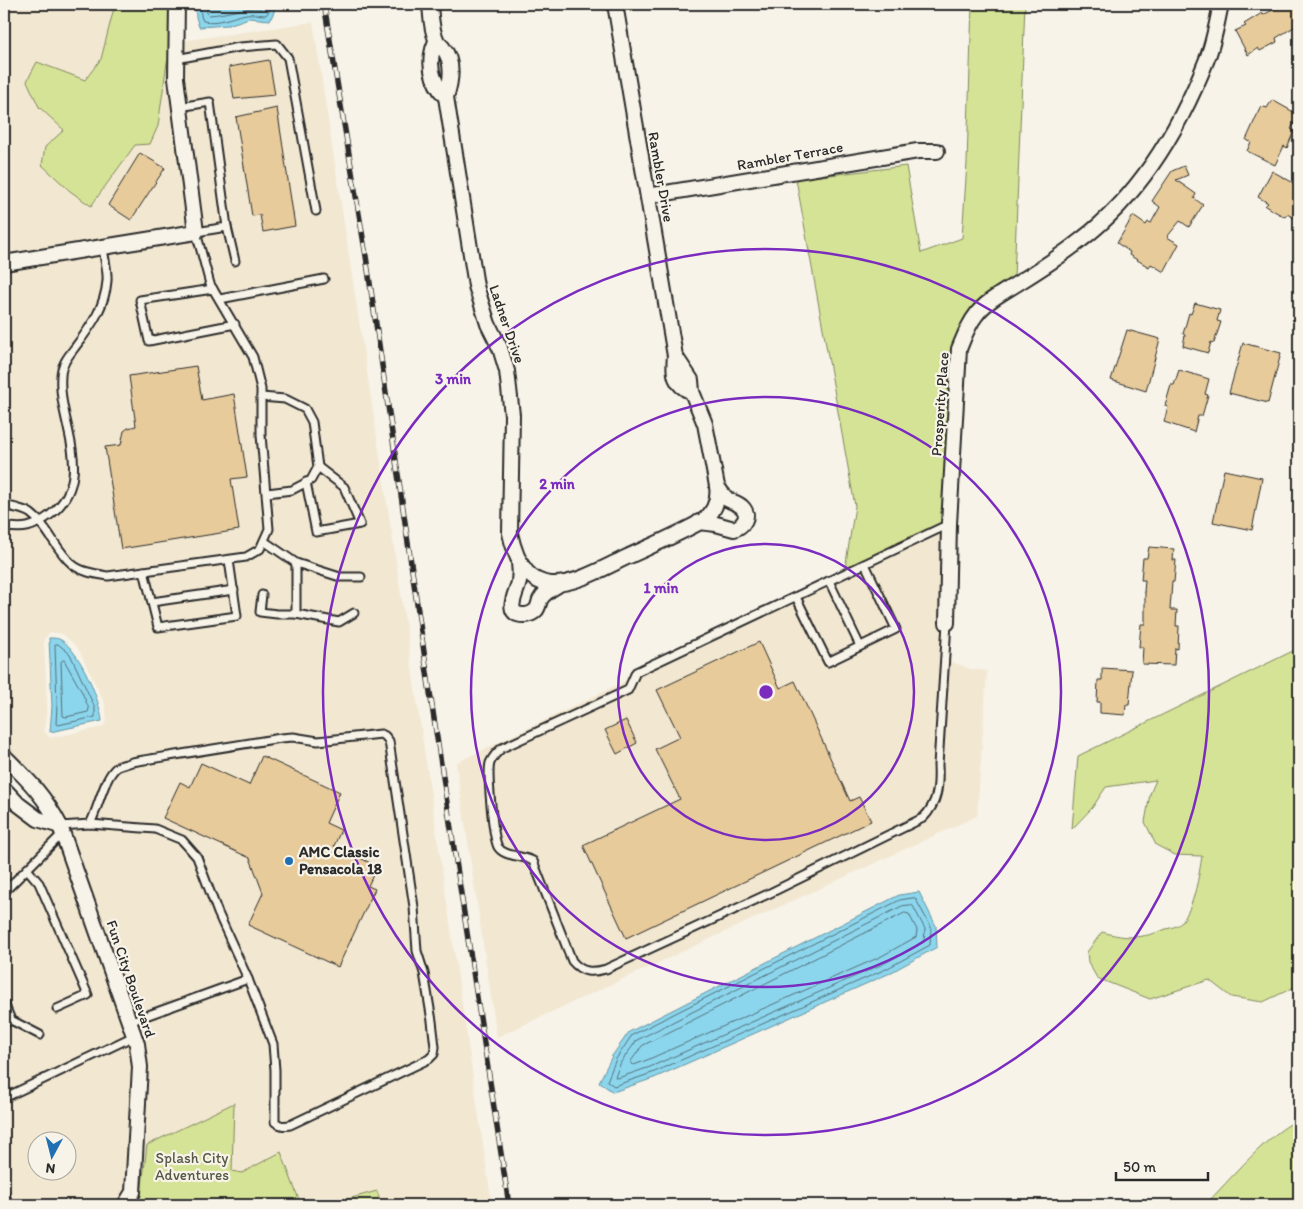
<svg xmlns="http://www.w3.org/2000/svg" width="1303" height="1209" font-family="Itim,sans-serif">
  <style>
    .built { fill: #f2e7d1; fill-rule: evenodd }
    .green { fill: #d5e396; stroke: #808760 }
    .water { fill: #8cd6ed; stroke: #65929f }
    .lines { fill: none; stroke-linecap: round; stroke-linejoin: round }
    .shore { stroke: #526f79; stroke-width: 1 }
    .building { fill: #e7cb9b; stroke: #2b2b2b }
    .lane-casing { stroke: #2b2b2b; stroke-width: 11 }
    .street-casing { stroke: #2b2b2b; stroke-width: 18 }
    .lane { stroke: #f7f3e8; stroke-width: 7 }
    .street { stroke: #f7f3e8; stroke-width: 14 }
    .rail-casing { stroke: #2b2b2b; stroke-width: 5.5 }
    .rail { stroke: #f7f3e8; stroke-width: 4; stroke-dasharray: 11; stroke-linecap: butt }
    .ring { fill: none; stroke: #7b2cbf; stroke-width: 2.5 }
    .poi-dot { fill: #1f6fb2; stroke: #f7f3e8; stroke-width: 2 }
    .labels { text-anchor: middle; stroke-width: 4.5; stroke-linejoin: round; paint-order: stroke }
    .street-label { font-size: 15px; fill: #2b2b2b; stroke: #f7f3e8 }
    .poi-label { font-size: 15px; font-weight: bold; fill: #2b2b2b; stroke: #f7f3e8; text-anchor: start }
    .park-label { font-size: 15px; fill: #565946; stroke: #f7f3e8 }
    .centre { fill: #7b2cbf; stroke: #f7f3e8; stroke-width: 2.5 }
    .ring-label { font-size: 15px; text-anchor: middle; font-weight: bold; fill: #7b2cbf; stroke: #f7f3e8; stroke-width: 4.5; stroke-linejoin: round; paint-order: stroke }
  </style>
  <rect width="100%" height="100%" fill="#f7f3e8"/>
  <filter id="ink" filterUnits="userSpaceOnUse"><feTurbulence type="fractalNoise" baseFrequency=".02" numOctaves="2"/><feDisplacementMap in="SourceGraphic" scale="10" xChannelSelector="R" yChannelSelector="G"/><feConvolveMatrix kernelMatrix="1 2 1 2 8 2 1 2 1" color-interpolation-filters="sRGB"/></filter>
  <g filter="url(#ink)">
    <g class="built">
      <path d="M4 4H115L101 59 85 80 37 62 54 122 65 130 45 147 92 206 135 145 169 59V79L189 226 4 256Z"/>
      <path d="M313 22 396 561 492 1205H134L139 1195 146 1082V1058L143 1043 66 825 67 822 64 821 41 783 4 746V270L202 238 182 77V41ZM50 632 63 634 78 648 105 704 107 720 103 727 50 738 44 731 47 706 44 639Z"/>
      <path d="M943 525 940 630H944L943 648 950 661 970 669 987 671 977 816 497 1037 456 763 890 553Z"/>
      <path d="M4 799 13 809 34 825 55 832 131 1047 134 1059 127 1190 125 1196 117 1205H4ZM38 1142H68V1172H38Z"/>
    </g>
    <g class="green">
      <path d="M115 4H171L169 59 167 62 158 126 150 144 135 145 91 206 70 191 42 165 45 147 64 130 39 107 27 81 37 62 85 80 101 59Z"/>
      <path d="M972 4H1025L1014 278 988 294 972 308 961 326 943 525 844 575 855 506 796 179 906 166 921 253 962 238 967 163Z"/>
      <path d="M1299 648V985L1263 1002 1231 997 1209 980 1150 999 1097 978 1088 962 1087 952 1102 932C1127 939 1142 939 1166 929 1171 928 1178 926 1181 923 1194 908 1199 875 1202 856L1175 855 1156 845 1145 822 1150 794 1156 780 1106 787 1092 808 1072 829 1078 756Z"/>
      <path d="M234 1103 232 1171 242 1173 281 1152 301 1205H138L141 1195 147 1145Z"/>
      <path d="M1299 1120V1205H1205C1227 1183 1272 1129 1299 1120Z"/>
      <path d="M377 1191 382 1205H326Z"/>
    </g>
    <g class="water">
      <path d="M195 4H275L274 12 270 20 249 18 228 25 199 27 196 17Z"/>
      <path d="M49 638C53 638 58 638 61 640 80 651 100 700 102 721L50 732 52 706Z"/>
      <path d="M919 892 936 926 937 947 888 974 654 1078 613 1092 599 1082 612 1056 629 1032 899 895Z"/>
    </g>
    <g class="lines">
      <g class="shore">
        <path d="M200 4 201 16 203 21C218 24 232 17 246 14 252 13 260 15 266 15L269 11 270 4"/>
        <path d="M207 4V13L209 15C228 14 243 7 261 8L264 4"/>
        <path d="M56 644H58L70 654 95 708V717L58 725 56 724 57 705 55 646Z"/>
        <path d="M64 660 82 692 89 709 88 712 66 717 63 716 61 662Z"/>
        <path d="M915 898 931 927 930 945 886 969 652 1073 614 1086 607 1081 616 1059 632 1035 900 900Z"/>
        <path d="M911 905 913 906 925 929 924 942 883 964 650 1067 618 1078 615 1077 621 1062 637 1040 902 906Z"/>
        <path d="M905 913 909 914 917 930 916 937 880 957 647 1060 634 1065 631 1064V1061L642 1046Z"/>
      </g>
    </g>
    <g class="building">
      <path d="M1284 4H1299V24L1276 38 1277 42 1260 51 1258 48 1248 55 1235 31 1246 26 1244 24 1262 13 1263 15Z"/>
      <path d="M269 60 275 95 234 99 229 67Z"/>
      <path d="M1272 100 1299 115 1291 129 1294 131 1287 148 1284 146 1275 165 1247 151 1251 142 1246 140 1261 106 1267 108Z"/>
      <path d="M277 108 295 226 263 232 260 215 252 216 236 117Z"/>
      <path d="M140 153 165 168 131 220 108 205Z"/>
      <path d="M1184 166 1188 175 1176 180 1196 194 1194 198 1203 205 1189 227 1180 221 1167 237 1179 244 1164 272 1151 264 1149 267 1129 255 1130 252 1117 243 1133 216 1146 225 1148 222 1151 223 1160 207 1152 201 1172 171Z"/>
      <path d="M1272 171 1299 186V213L1296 219 1287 214 1285 217 1265 206 1268 203 1258 197Z"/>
      <path d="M1195 303 1220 310 1217 321 1221 322 1214 343 1211 342 1208 353 1183 346 1185 335 1183 334 1189 313 1191 314Z"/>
      <path d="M1127 330 1160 339 1146 391 1111 380Z"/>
      <path d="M1243 343 1281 353 1268 403 1229 393Z"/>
      <path d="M196 366 202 400 234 394 247 477 231 479 239 530 121 549 105 447 121 445 124 431 128 428 136 426 129 376Z"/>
      <path d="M1179 370 1209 379 1205 394 1208 395 1202 416H1198L1194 432 1164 422 1168 407 1165 406 1171 385H1174Z"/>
      <path d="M1224 470 1262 478 1252 530 1213 522Z"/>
      <path d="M1149 547 1174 549 1173 560H1176L1174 582H1172L1170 610H1177L1176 626H1179L1178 649 1175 648 1174 665 1142 664 1143 647H1139L1141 624H1145V592H1144L1145 580H1141L1143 558H1147Z"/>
      <path d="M759 642 780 688 795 681 850 801 859 797 871 821 626 938 583 845 680 799 655 749 680 737 657 690Z"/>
      <path d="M1102 668 1132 670 1129 705H1126L1125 715 1100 713V702H1097L1098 680H1102Z"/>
      <path d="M626 720 637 743 617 754 605 730Z"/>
      <path d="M262 756 340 792 326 823 341 830 334 846 377 866 368 886 375 889 338 967 248 925 263 893 250 858 163 818 180 782 190 787 201 763 249 785Z"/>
    </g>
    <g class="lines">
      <g class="lane-casing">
        <g id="lane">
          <path d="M176 59 240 47 277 44 288 58 316 211"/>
          <path d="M227 227 235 261"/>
          <path d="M213 289 140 300 149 341 235 324"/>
          <path d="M220 299 324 279"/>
          <path d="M261 397 285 399 305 409 312 422 318 467 311 480 292 490 267 493"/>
          <path d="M306 482 316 532 360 524 344 487 318 467"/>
          <path d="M4 505C12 507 23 509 30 513 48 526 55 549 72 564 81 572 96 574 108 576L246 557 260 549 269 529 261 435V389L253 357 210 284 196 232 227 227 210 102 179 107"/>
          <path d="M4 526C23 530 33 528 50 515 98 477 57 422 61 376 61 364 70 354 76 346 91 326 105 307 107 281 108 271 104 258 103 247"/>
          <path d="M264 541 296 563 340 577H361"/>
          <path d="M296 563V614L339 622 354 613"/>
          <path d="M144 571 158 627 237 616 229 560"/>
          <path d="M829 581 860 646"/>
          <path d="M262 595 260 612 277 614H296"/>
          <path d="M796 597 828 662 896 629 865 564"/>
          <path d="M152 602 234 590"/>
          <path d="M947 623 938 765C939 786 938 803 923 818L768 894 606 969C592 973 582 973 572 961L533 861C522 855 504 857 498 847 493 838 487 773 490 763 493 756 496 753 502 748L628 690 636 672 949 524"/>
          <path d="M90 824 155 829 182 840 197 857 218 913 248 979"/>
          <path d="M60 826 90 824C98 809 104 777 117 767 121 765 127 764 132 762L281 738 293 737 318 741 381 734 385 736 389 741 414 907 417 951 424 973 432 1021 435 1047 434 1054 429 1059 290 1125C284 1126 280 1126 275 1122V1070L273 1044 248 979 129 1022"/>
          <path d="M27 869 39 883 88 995 57 1009"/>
          <path d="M4 892 62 834"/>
          <path d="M4 1003 11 1020"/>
          <path d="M4 1024 11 1020 40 1035"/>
          <path d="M4 1098 134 1036"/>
          <path d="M4 1193 9 1205"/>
        </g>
      </g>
      <g class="street-casing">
        <g id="street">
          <path d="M430 4C431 15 431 29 436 39 437 43 441 45 443 48 454 62 451 82 446 97L476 286 488 324 500 348 507 371 512 415 510 533C527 613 577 581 627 557 653 545 679 534 704 520 715 511 719 500 717 486"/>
          <path d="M615 4 675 356C673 373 674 385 692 392"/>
          <path d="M436 41C427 61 431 81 446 97"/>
          <path d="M648 196 918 151H937"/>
          <path d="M4 263 196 232 176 78 177 4"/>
          <path d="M675 356 691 380 692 392 705 424 717 486C720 491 723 495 727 499 732 502 738 503 742 507 751 516 743 526 734 529L716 524 699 522"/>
          <path d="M519 562C520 569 520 575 519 582 517 592 502 616 525 615 529 615 533 613 536 610 538 608 539 603 540 600 544 592 551 589 558 585"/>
          <path d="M947 623 949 524 959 349C964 337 968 325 976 315 986 301 1004 292 1018 283 1039 270 1061 256 1081 240 1140 195 1180 128 1207 59 1214 42 1217 22 1221 4"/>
          <path d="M4 756C28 780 44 795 60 826L137 1044 140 1067 133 1192 125 1205"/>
          <path d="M4 789 18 804 38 819 60 826"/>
        </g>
      </g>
      <use href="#lane" class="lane"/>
      <use href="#street" class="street"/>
      <g class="rail-casing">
        <path id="rail" d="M324 4 366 256 429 686 509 1205"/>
      </g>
      <use href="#rail" class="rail"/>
    </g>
  </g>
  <g class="ring">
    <circle cx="766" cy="692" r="148"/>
    <circle cx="766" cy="692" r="295"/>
    <circle cx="766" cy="692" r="443"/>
  </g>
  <circle class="poi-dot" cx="289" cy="861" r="5"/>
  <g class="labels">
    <g class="street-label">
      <text transform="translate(790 156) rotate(-10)" y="5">Rambler Terrace</text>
      <text transform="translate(661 177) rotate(80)" y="5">Rambler Drive</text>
      <text transform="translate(507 324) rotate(71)" y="5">Ladner Drive</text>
      <text transform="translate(940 404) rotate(-86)" y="5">Prosperity Place</text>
      <text transform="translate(131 979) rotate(71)" y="5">Fun City Boulevard</text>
    </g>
    <g class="poi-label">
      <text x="299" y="857">AMC Classic<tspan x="299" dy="17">Pensacola 18</tspan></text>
    </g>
    <g class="park-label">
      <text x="192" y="1163">Splash City<tspan x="192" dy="17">Adventures</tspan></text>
    </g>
  </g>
  <circle cx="766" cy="692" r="8" class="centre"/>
  <g class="ring-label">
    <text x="453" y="384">3 min</text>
    <text x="557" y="489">2 min</text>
    <text x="661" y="593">1 min</text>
  </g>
  <rect width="1303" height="1209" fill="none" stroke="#f7f3e8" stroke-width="20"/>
  <rect x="10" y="10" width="1283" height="1189" fill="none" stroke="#2b2b2b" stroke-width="2" filter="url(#ink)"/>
  <g transform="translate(52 1156) rotate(187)"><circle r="24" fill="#f7f3e8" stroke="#a5a39c"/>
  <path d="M0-4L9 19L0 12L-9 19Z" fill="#1f6fb2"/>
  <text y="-8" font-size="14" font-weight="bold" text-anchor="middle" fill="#2b2b2b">N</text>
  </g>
  <path d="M1116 1172v8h92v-8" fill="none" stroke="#2b2b2b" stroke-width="2.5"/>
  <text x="1123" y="1172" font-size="15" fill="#2b2b2b" stroke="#f7f3e8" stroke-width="4" paint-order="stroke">50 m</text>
</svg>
